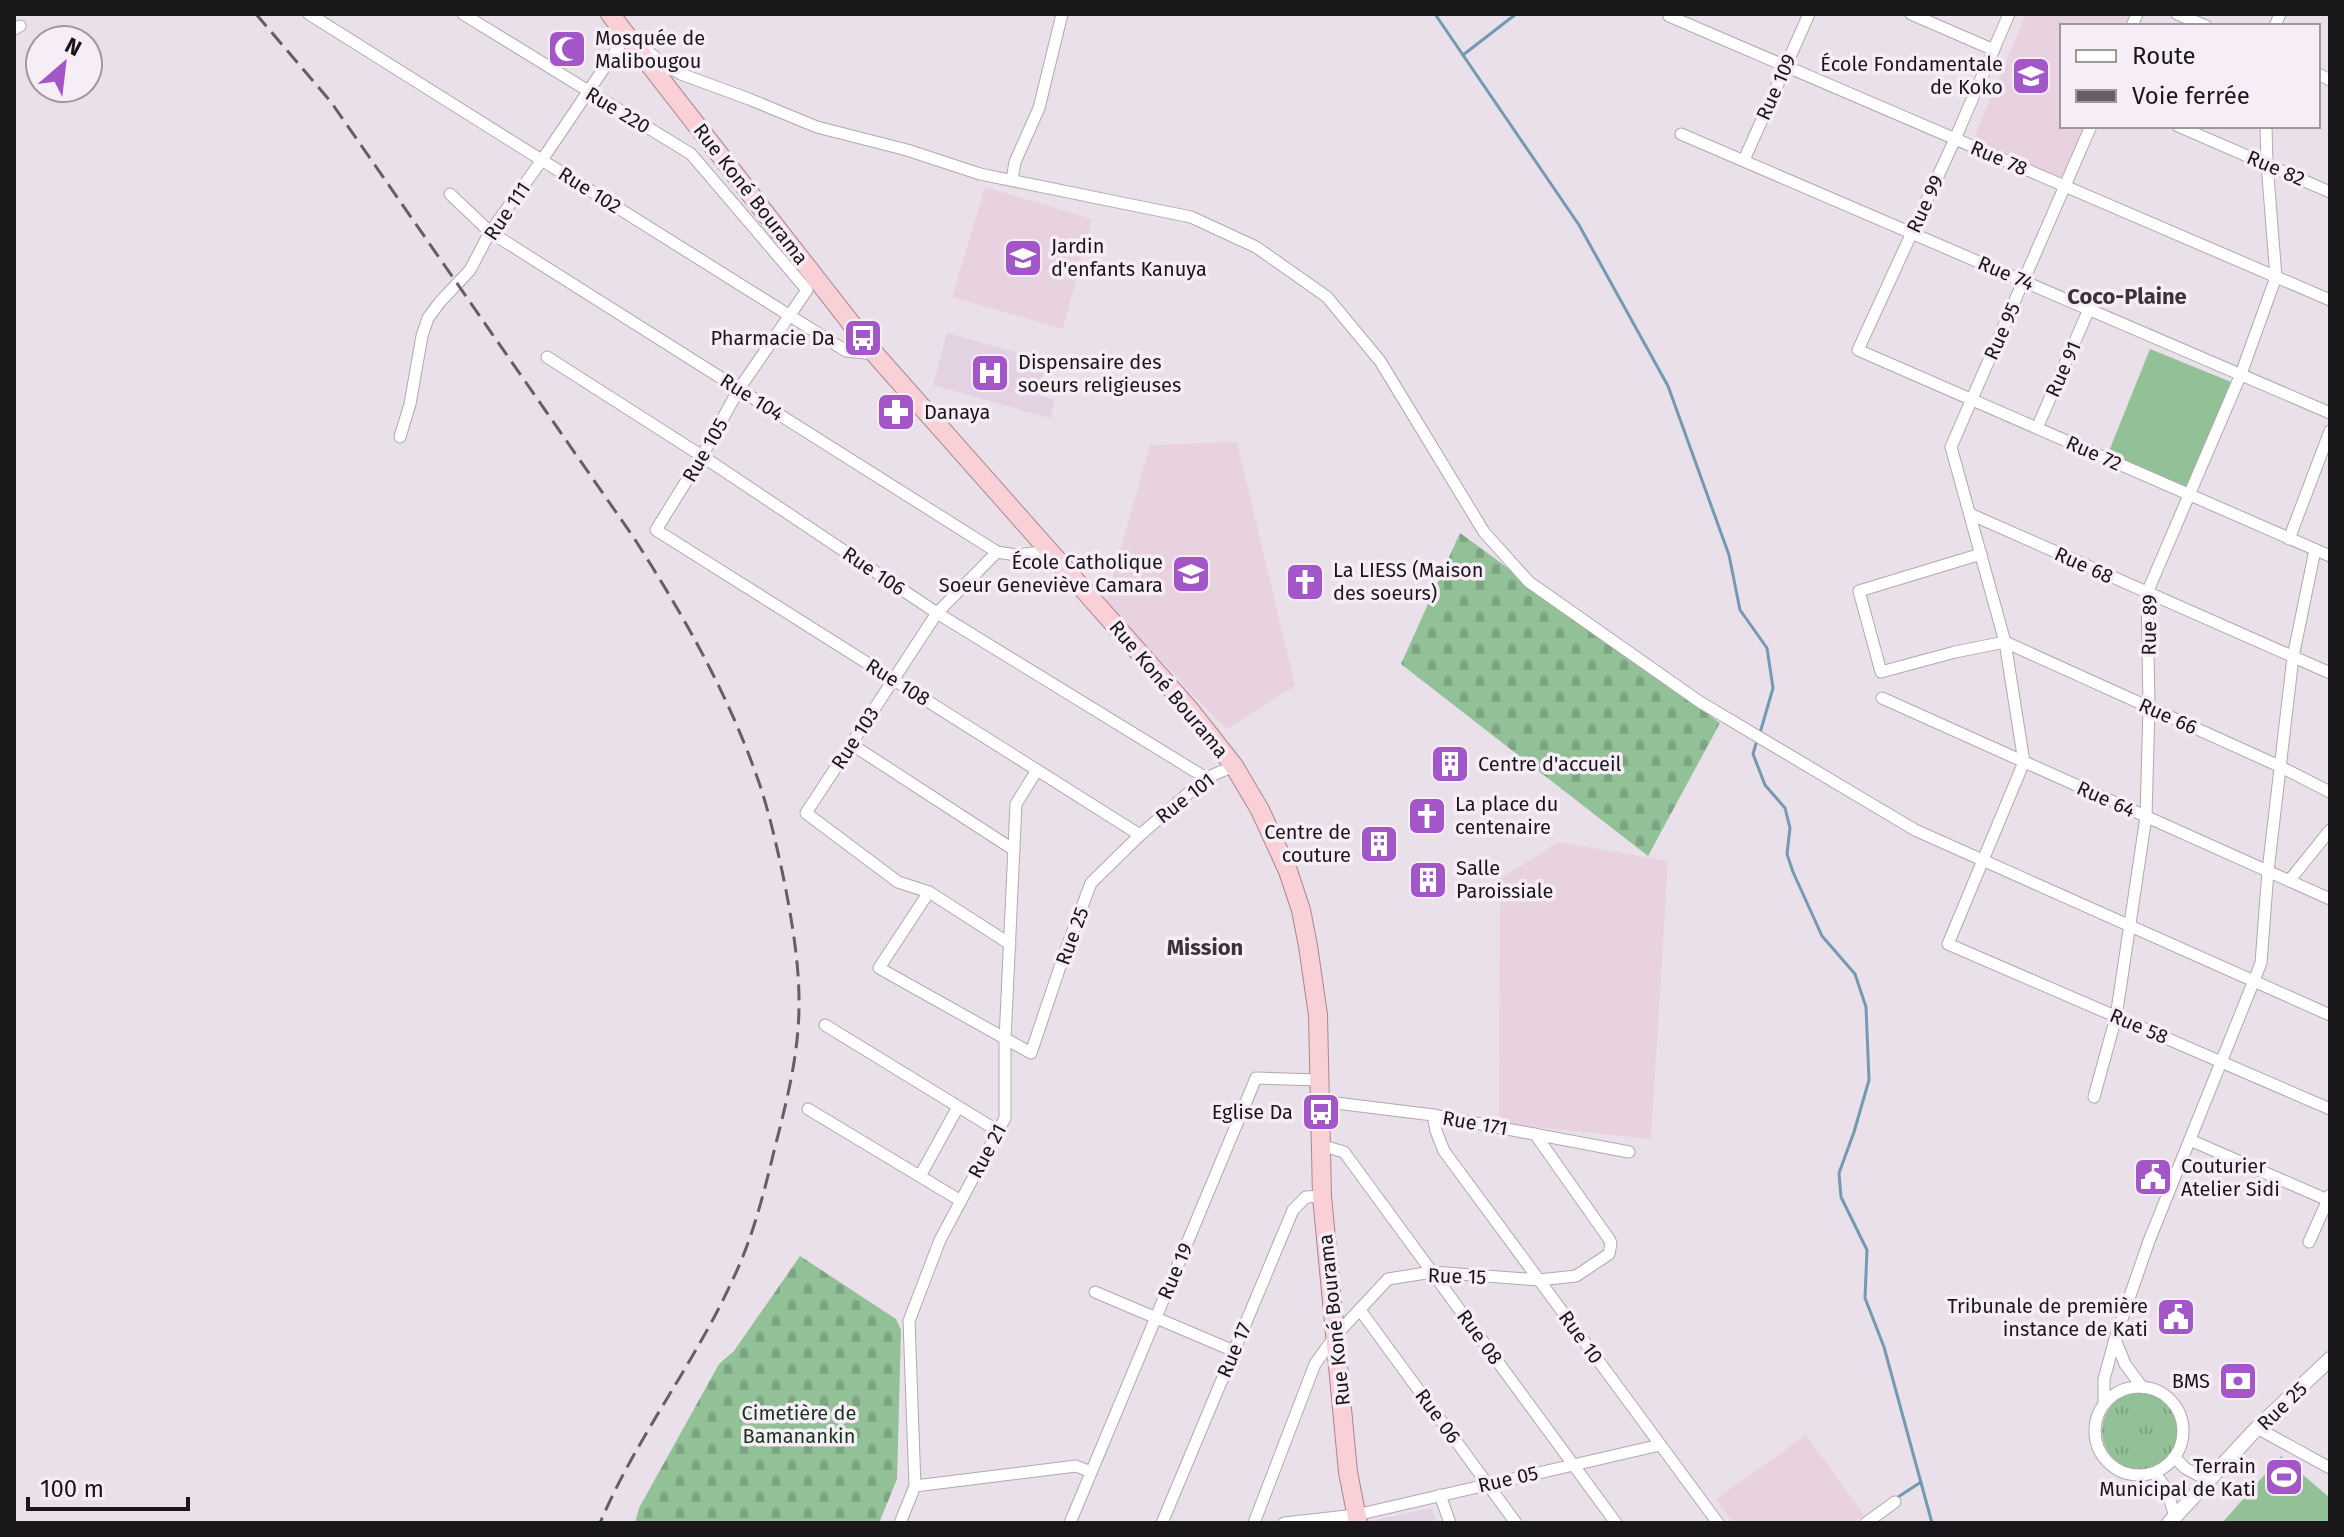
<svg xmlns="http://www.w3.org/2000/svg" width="2344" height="1537" font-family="'Fira Sans',sans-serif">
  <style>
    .built { fill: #e3d3e2 }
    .education { fill: #e9d2df }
    .cemetery { fill: url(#cemetery-stones) }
    .park { fill: url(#park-tufts) }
    .garden { fill: #92c198 }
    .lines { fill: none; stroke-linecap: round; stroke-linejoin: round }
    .stream { stroke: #7499b3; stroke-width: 3 }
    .minor-casing { stroke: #b1a8b0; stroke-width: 13 }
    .tertiary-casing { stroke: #b1a8b0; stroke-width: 16 }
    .trunk-casing { stroke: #aa888e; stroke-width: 20 }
    .minor { stroke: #fff; stroke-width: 11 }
    .tertiary { stroke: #fff; stroke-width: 14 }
    .trunk { stroke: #fad0d7; stroke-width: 18 }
    .rail { stroke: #645f64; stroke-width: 3; stroke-dasharray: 16 8; stroke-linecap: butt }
    .labels { text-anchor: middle; stroke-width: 7; stroke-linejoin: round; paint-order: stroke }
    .poi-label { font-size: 20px; fill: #1a171a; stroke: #f7edf6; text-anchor: start }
    .street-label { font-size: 20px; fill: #1a171a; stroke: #f7edf6 }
    .park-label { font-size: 20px; fill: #14361b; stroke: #f7edf6 }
    .neighbourhood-label { font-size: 22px; font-weight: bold; fill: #3a333a; stroke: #f7edf6 }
  </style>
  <defs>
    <pattern id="cemetery-stones" width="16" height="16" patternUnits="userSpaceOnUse" patternTransform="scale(2)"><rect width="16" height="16" fill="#92c198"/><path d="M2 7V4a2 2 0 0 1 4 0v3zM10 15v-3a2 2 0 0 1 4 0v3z" fill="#7da582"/></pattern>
    <pattern id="park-tufts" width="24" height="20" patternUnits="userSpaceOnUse" patternTransform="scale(2)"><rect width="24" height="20" fill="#92c198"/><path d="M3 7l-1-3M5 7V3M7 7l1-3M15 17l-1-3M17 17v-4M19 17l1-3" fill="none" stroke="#7da582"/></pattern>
  </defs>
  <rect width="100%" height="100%" fill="#e9e0e9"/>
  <g class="built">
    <path d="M947 333 1047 361 1038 395 1055 400 1050 418 933 385Z"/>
    <path d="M1432 1508 1437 1523H1371L1370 1521Z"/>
  </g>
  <g class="education">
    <path d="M2026 14H2133L2128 26H2062V126H2085L2062 179 1973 140Z"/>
    <path d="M985 187 1092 219 1063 329 952 297Z"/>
    <path d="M1237 442 1295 686 1227 729 1190 692 1106 601 1150 445Z"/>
    <path d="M1558 842 1668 861 1651 1139 1499 1123 1500 879Z"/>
    <path d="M1806 1435 1864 1515 1853 1523H1733L1716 1499Z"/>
  </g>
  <g class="cemetery">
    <path d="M1460 533 1720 723 1648 856 1401 664Z"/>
    <path d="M800 1256 896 1319 901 1330 897 1479 879 1523H635L639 1508 719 1364 734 1351Z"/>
  </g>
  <circle class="park" cx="2141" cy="1431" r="39"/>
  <g class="garden">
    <path d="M2150 349 2236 384 2193 491 2107 456Z"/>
    <path d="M2281 1456 2330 1498V1523H2222Z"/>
  </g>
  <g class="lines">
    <g class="stream">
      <path d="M1435 14 1579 225 1668 386 1729 555 1740 610 1767 648 1773 688 1760 733"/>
      <path d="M1463 55 1516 14"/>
      <path d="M1757 740 1753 754 1765 785 1785 808 1790 828 1787 854 1793 872 1822 936 1855 974 1866 1007 1869 1080 1854 1132 1839 1173 1841 1197 1867 1250 1865 1298 1884 1347 1932 1523"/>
      <path d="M1895 1499 1921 1482"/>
    </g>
    <g class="minor-casing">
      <g id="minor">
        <path d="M309 14 846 351 875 354"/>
        <path d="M463 14 691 154 807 290 739 389 702 456 656 530 1140 835"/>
        <path d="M1911 14 1994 50"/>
        <path d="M2009 14 1955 139 1858 350 2330 556"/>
        <path d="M2177 14 2206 26"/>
        <path d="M1669 16 2330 300"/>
        <path d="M2132 26 2137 14"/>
        <path d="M2275 26 2280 14"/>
        <path d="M14 29 20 26"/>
        <path d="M646 50 665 65 681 74 749 99 817 127 907 150 980 174 1191 217 1256 247 1327 297 1380 361 1484 532 1529 582 1700 702 1915 830 2330 1015"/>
        <path d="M2318 74 2330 80"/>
        <path d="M2091 126 1951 447 2005 642 2024 762 1948 944 2330 1109"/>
        <path d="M2178 126 2330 192"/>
        <path d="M1681 134 2330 413"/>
        <path d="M1744 160 1809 14"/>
        <path d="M1012 180 1015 162 1039 108 1062 14"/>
        <path d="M450 194 490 232 997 552 1016 555 1050 551"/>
        <path d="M547 357 702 456 937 613 1206 778"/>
        <path d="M2037 428 2089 309"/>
        <path d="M400 437 410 404 422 336 428 318 440 302 470 270 490 232 542 160 627 34"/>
        <path d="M1970 514 2330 673"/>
        <path d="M2289 539 2330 431"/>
        <path d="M997 552 937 613 806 813 898 882 929 892 1010 944"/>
        <path d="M1981 554 1859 591 1881 672 1955 652 2005 642 2279 766 2330 792"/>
        <path d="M1882 698 2330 899"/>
        <path d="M851 744 1014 850"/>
        <path d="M2289 881 2330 830"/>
        <path d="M929 892 879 968 1031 1053 1065 952 1091 883 1140 835 1206 778 1234 766"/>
        <path d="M825 1025 998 1131"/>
        <path d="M2094 1097 2116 1017 2146 817 2149 707 2147 593 2241 374 2276 277 2267 164 2266 126"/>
        <path d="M1320 1101 1433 1115 1629 1152"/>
        <path d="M808 1109 961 1201"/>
        <path d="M1433 1115 1436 1131 1444 1151 1718 1523"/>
        <path d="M2190 1140 2330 1201"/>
        <path d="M1320 1145 1344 1152 1616 1523"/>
        <path d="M920 1176 958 1107"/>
        <path d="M2309 1242 2330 1195"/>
        <path d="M1095 1292 1234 1351"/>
        <path d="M1360 1310 1516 1523"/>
        <path d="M2115 1339 2149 1241 2261 963 2268 871 2293 657 2315 550"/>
        <circle cx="2139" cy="1431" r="44"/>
        <path d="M2104 1402V1379L2115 1339 2125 1364 2142 1387"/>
        <path d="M2257 1428 2330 1468"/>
        <path d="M2175 1458 2185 1468 2209 1481"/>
        <path d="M2155 1473 2167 1490 2175 1517"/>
        <path d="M915 1486 1076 1466 1091 1472"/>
        <path d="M1440 1495 1450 1523"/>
        <path d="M900 1523 915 1486 909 1321 940 1240 1005 1118V1040L1016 804 1037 770"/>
        <path d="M1070 1523 1256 1078 1319 1080"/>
        <path d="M1162 1523 1293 1210 1306 1197 1322 1196"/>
        <path d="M1254 1523 1315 1364 1335 1336 1388 1279 1432 1272 1539 1280 1576 1276 1609 1254 1611 1243 1609 1239 1535 1134"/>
        <path d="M1284 1523 1356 1515 1660 1445"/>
        <path d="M1866 1523 1895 1502"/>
      </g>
    </g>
    <g class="tertiary-casing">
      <path id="tertiary" d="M2169 1523 2257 1428 2330 1359"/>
    </g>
    <g class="trunk-casing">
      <path id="trunk" d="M610 14 875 354 1190 710 1234 766 1260 810 1288 871 1301 910 1308 946 1318 1015 1322 1196 1348 1472 1358 1523"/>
    </g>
    <use href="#minor" class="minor"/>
    <use href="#tertiary" class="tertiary"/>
    <use href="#trunk" class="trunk"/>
    <path class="rail" d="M256 14 331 102 634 538C682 613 726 690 756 774 769 810 777 847 785 885 794 932 802 981 798 1029 795 1069 785 1108 775 1147 764 1193 753 1237 733 1279 695 1363 636 1438 600 1523"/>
  </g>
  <defs>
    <g id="mosque-square" transform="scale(2)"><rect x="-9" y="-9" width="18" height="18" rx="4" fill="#a256c8" stroke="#f7edf6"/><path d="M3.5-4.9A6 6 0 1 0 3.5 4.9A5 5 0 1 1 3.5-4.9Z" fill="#fff"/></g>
    <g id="school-square" transform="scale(2)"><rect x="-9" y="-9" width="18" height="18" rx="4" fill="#a256c8" stroke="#f7edf6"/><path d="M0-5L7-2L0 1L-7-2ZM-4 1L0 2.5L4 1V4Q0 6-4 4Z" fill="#fff"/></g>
    <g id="bus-square" transform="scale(2)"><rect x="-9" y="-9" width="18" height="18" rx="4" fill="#a256c8" stroke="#f7edf6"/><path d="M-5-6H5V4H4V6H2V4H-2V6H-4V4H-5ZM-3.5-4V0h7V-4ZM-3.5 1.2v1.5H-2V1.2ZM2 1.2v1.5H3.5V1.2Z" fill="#fff"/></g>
    <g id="hospital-square" transform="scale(2)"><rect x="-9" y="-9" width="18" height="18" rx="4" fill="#a256c8" stroke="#f7edf6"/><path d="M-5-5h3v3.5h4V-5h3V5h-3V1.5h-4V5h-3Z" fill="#fff"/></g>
    <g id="pharmacy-square" transform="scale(2)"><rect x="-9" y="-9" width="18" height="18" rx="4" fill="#a256c8" stroke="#f7edf6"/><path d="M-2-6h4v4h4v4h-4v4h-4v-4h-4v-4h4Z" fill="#fff"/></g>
    <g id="church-square" transform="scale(2)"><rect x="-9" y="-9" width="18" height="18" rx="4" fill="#a256c8" stroke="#f7edf6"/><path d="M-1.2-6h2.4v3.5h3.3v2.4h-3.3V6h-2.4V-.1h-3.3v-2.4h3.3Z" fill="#fff"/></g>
    <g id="building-square" transform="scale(2)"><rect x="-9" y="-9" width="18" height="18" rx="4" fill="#a256c8" stroke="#f7edf6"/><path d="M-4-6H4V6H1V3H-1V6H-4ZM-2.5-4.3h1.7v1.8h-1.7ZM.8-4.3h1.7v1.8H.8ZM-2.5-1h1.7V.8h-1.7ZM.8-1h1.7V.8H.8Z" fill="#fff"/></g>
    <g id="civic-square" transform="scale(2)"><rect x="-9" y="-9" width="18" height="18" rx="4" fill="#a256c8" stroke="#f7edf6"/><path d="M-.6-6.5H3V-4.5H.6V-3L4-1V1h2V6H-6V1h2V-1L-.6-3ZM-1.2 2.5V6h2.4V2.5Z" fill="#fff"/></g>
    <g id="bank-square" transform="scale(2)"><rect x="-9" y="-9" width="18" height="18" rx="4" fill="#a256c8" stroke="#f7edf6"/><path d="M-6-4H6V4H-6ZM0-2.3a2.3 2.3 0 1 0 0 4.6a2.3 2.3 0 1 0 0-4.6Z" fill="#fff"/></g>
    <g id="stadium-square" transform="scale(2)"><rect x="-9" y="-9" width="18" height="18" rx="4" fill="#a256c8" stroke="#f7edf6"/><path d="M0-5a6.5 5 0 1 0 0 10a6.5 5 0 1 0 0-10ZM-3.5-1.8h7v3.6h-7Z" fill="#fff"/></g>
  </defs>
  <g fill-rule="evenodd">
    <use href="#mosque-square" x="567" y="49"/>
    <use href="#school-square" x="2031" y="76"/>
    <use href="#school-square" x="1023" y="258"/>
    <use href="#bus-square" x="863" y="338"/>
    <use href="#hospital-square" x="990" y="373"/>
    <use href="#pharmacy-square" x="896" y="412"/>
    <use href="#school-square" x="1191" y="574"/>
    <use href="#church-square" x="1305" y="582"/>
    <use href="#building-square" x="1450" y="764"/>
    <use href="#church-square" x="1427" y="816"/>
    <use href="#building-square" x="1379" y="844"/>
    <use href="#building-square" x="1428" y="880"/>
    <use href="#bus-square" x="1321" y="1112"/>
    <use href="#civic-square" x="2153" y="1177"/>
    <use href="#civic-square" x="2176" y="1317"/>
    <use href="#bank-square" x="2238" y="1381"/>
    <use href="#stadium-square" x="2284" y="1477"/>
  </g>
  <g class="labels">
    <g class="poi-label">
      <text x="595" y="45">Mosquée de<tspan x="595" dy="23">Malibougou</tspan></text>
      <text x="2003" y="71" text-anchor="end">École Fondamentale<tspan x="2003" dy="23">de Koko</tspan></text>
      <text x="1051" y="253">Jardin<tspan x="1051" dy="23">d'enfants Kanuya</tspan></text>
      <text x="835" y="345" text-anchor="end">Pharmacie Da</text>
      <text x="1018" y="369">Dispensaire des<tspan x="1018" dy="23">soeurs religieuses</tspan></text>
      <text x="924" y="419">Danaya</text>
      <text x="1163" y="569" text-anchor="end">École Catholique<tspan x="1163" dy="23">Soeur Geneviève Camara</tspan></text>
      <text x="1333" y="577">La LIESS (Maison<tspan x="1333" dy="23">des soeurs)</tspan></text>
      <text x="1478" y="771">Centre d'accueil</text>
      <text x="1455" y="811">La place du<tspan x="1455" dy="23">centenaire</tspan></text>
      <text x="1351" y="839" text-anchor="end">Centre de<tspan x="1351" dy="23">couture</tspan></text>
      <text x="1456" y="875">Salle<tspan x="1456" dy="23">Paroissiale</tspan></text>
      <text x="1293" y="1119" text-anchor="end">Eglise Da</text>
      <text x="2181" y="1173">Couturier<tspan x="2181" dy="23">Atelier Sidi</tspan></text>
      <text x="2148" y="1313" text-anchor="end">Tribunale de première<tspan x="2148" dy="23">instance de Kati</tspan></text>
      <text x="2210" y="1388" text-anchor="end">BMS</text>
      <text x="2256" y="1473" text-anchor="end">Terrain<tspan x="2256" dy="23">Municipal de Kati</tspan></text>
    </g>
    <g class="street-label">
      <text transform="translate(1776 87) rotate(-66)" y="7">Rue 109</text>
      <text transform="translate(618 110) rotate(31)" y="7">Rue 220</text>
      <text transform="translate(1999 158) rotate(23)" y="7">Rue 78</text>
      <text transform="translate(2276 168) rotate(23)" y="7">Rue 82</text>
      <text transform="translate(590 190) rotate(32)" y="7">Rue 102</text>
      <text transform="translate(751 194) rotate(52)" y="7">Rue Koné Bourama</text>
      <text transform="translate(1925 204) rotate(-65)" y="7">Rue 99</text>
      <text transform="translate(507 211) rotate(-56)" y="7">Rue 111</text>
      <text transform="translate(2006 273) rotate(23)" y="7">Rue 74</text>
      <text transform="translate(2002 331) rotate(-66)" y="7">Rue 95</text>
      <text transform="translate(2063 369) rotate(-66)" y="7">Rue 91</text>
      <text transform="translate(752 397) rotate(32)" y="7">Rue 104</text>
      <text transform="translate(705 450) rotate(-60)" y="7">Rue 105</text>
      <text transform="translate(2094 453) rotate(24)" y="7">Rue 72</text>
      <text transform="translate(2084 565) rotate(24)" y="7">Rue 68</text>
      <text transform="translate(874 571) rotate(34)" y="7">Rue 106</text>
      <text transform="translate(2149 625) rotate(-89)" y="7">Rue 89</text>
      <text transform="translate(898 682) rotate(32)" y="7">Rue 108</text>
      <text transform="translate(1169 689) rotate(50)" y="7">Rue Koné Bourama</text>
      <text transform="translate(2168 716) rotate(24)" y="7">Rue 66</text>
      <text transform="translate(855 738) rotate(-57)" y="7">Rue 103</text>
      <text transform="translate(1185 798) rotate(-38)" y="7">Rue 101</text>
      <text transform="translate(2106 799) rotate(24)" y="7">Rue 64</text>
      <text transform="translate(1072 936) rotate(-70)" y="7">Rue 25</text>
      <text transform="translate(2139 1026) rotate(23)" y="7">Rue 58</text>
      <text transform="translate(1475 1123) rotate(10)" y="7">Rue 171</text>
      <text transform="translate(987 1151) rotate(-62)" y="7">Rue 21</text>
      <text transform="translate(1175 1271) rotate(-67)" y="7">Rue 19</text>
      <text transform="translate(1457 1276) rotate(2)" y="7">Rue 15</text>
      <text transform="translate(1334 1320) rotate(-96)" y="7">Rue Koné Bourama</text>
      <text transform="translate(1480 1337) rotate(54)" y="7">Rue 08</text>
      <text transform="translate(1581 1337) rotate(54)" y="7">Rue 10</text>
      <text transform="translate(1234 1350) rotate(-67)" y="7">Rue 17</text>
      <text transform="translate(2282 1406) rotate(-44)" y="7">Rue 25</text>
      <text transform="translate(1438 1416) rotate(54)" y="7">Rue 06</text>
      <text transform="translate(1508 1479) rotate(-13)" y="7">Rue 05</text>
    </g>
    <g class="park-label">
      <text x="799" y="1420">Cimetière de<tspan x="799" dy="23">Bamanankin</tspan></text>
    </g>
    <g class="neighbourhood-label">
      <text x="2127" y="304">Coco-Plaine</text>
      <text x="1205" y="955">Mission</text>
    </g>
  </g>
  <rect width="2344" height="1537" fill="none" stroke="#1a171a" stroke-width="32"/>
  <rect x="2060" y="24" width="260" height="104" fill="#f7edf6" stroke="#9f979e" stroke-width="2"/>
  <rect x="2076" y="50" width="40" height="12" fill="#ffffff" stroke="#9f979e" stroke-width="2"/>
  <text x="2132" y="64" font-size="24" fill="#1a171a">Route</text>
  <rect x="2076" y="90" width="40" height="12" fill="#645f64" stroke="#9f979e" stroke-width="2"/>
  <text x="2132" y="104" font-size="24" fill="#1a171a">Voie ferrée</text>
  <g transform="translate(64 64) rotate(28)"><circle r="38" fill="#f7edf6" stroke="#9f979e" stroke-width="2"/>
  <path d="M0-6L14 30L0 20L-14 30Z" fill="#a256c8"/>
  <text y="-12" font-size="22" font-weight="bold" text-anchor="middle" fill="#1a171a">N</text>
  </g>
  <path d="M28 1497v12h160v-12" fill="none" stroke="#1a171a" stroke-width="4"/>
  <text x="40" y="1497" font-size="24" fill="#1a171a" stroke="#f7edf6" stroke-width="6" paint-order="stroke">100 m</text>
</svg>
